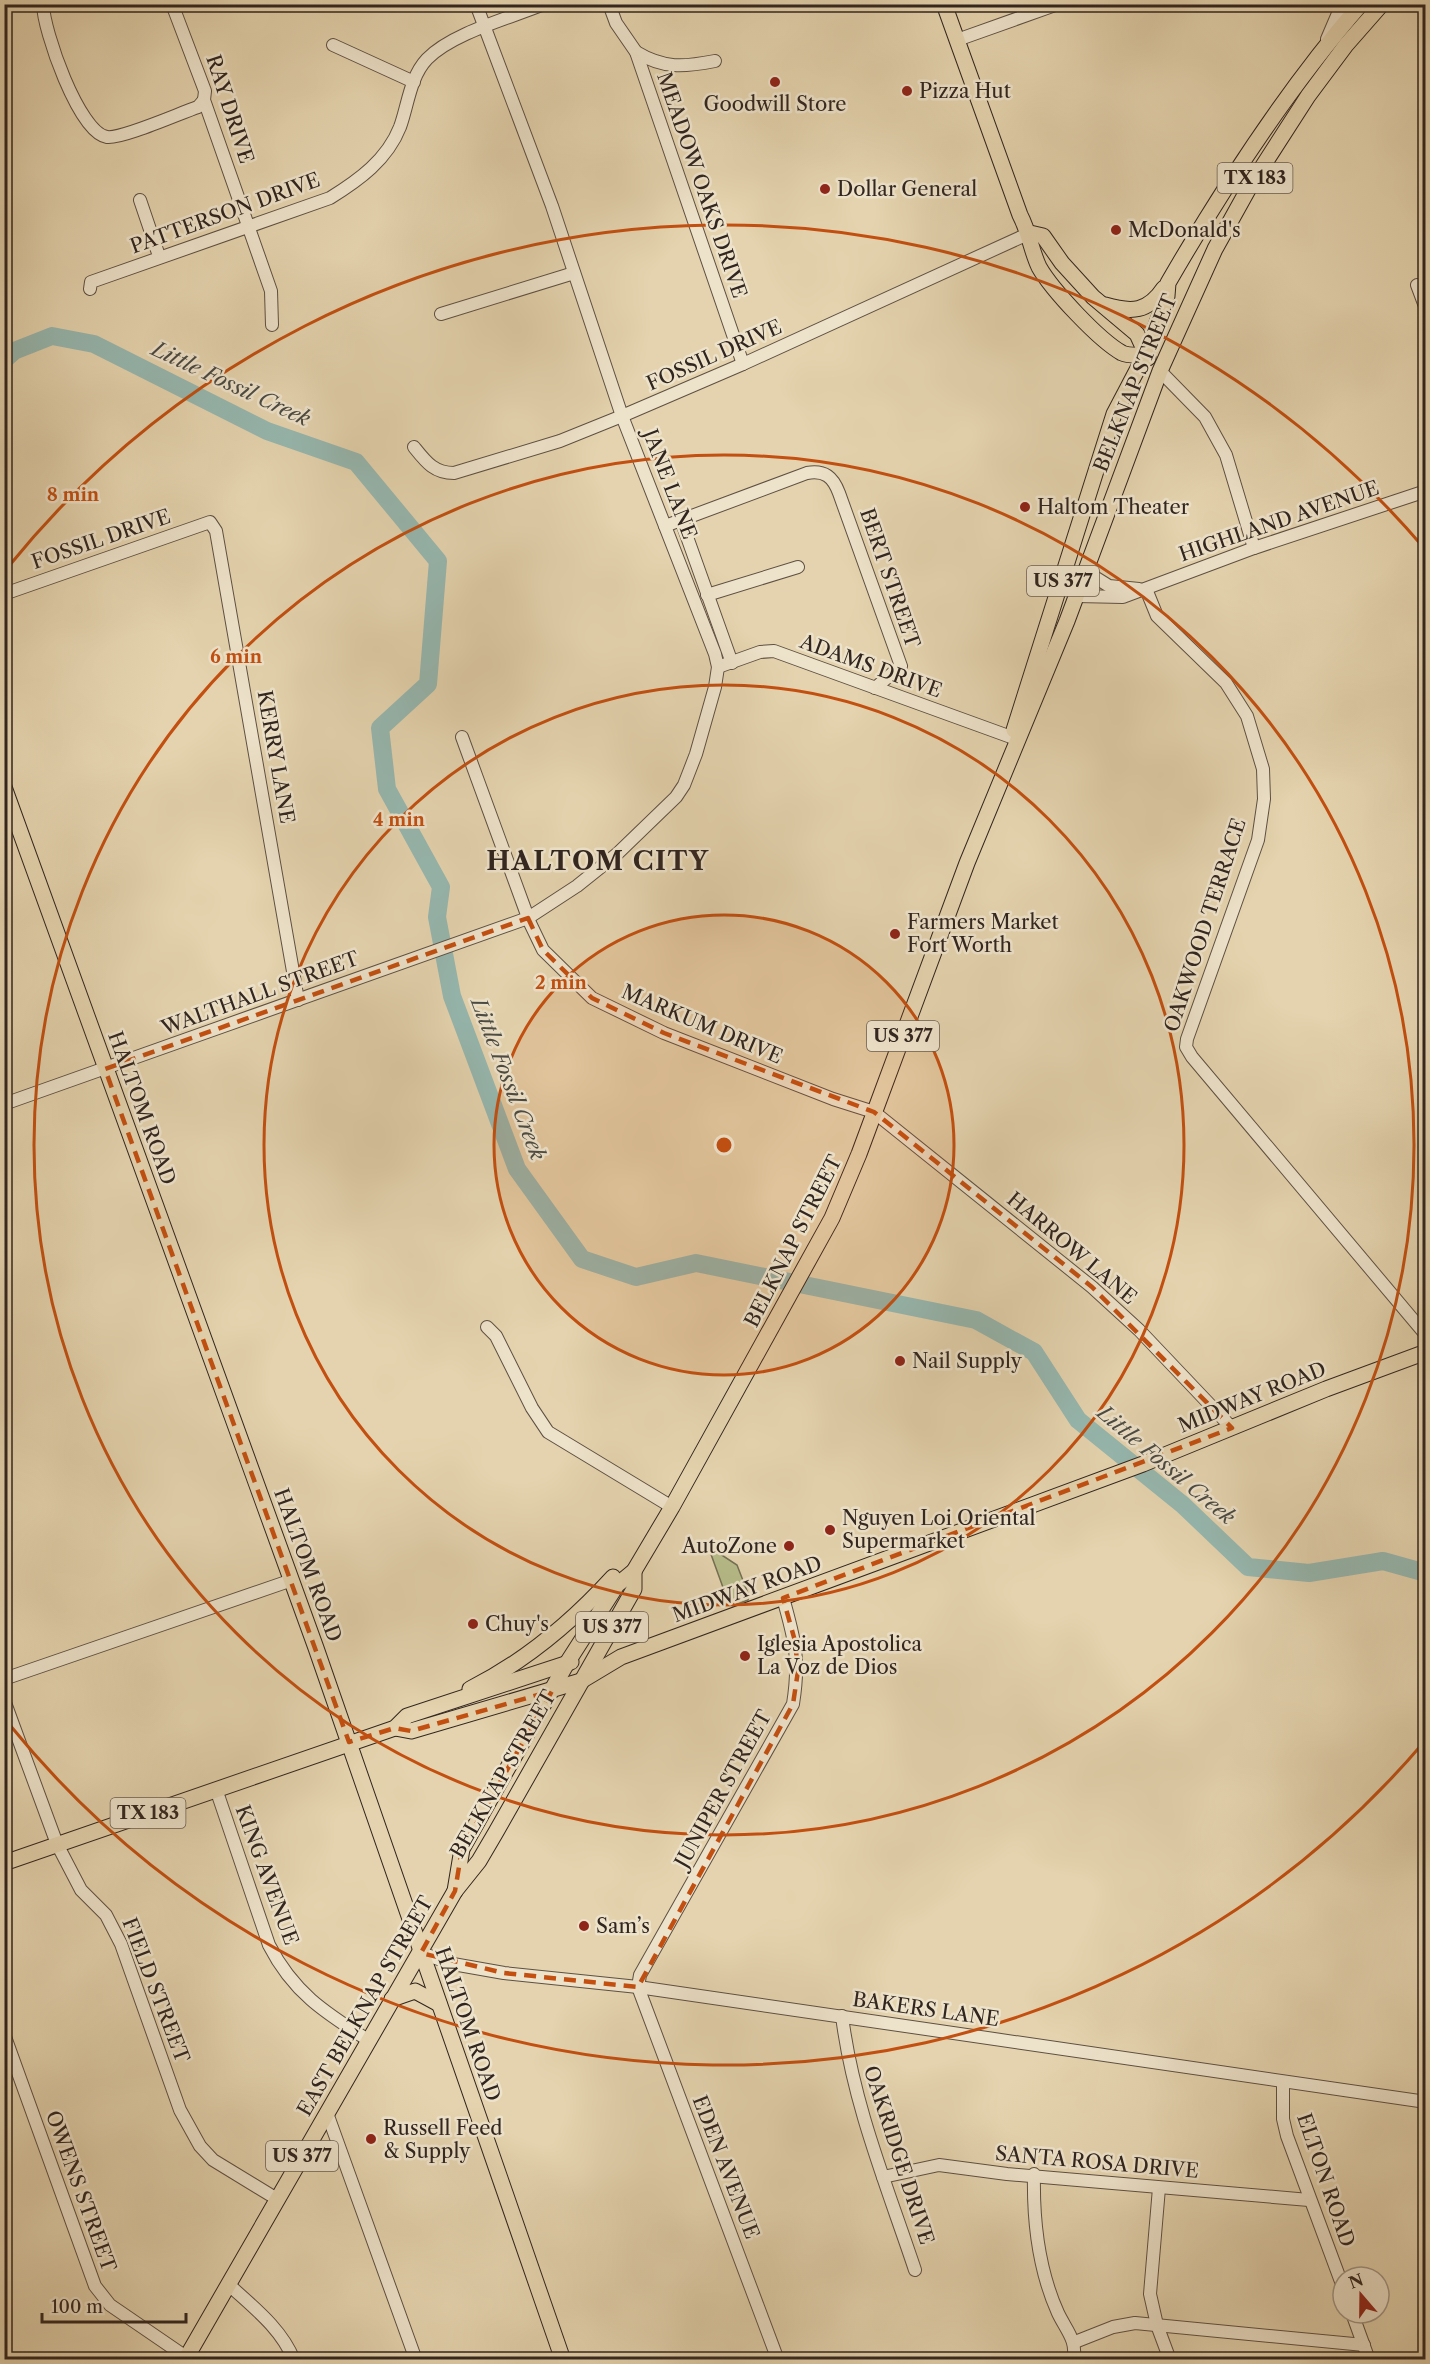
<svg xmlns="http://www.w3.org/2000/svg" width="1430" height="2364" font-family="'Libre Caslon Text',serif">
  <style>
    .green { fill: #b6bc89; stroke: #747054; stroke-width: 1.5 }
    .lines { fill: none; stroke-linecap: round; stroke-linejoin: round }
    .river { stroke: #96b7af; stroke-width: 18 }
    .minor-casing { stroke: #5e5043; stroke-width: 14 }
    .major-casing { stroke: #31251f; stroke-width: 17 }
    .minor { stroke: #ede2ca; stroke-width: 12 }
    .major { stroke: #e4d3ae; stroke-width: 15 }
    .marked { fill: none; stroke: #c34f10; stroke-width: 4.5; stroke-dasharray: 12 8; stroke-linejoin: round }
    .ring { fill: none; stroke: #c34f10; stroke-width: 3 }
    .poi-dot { fill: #8f2418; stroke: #ede2ca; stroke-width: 2 }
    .labels { text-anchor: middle; stroke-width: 5; stroke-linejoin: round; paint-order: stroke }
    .shield { fill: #ede2ca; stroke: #695e52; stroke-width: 1.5 }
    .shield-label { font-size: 18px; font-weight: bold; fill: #31251f }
    .poi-label { font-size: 20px; fill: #31251f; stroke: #ede2ca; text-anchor: start }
    .street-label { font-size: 20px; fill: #31251f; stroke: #ede2ca }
    .water-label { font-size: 21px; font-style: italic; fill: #4a4a43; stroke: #ede2ca }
    .district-label { font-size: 26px; font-weight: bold; letter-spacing: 1.5px; fill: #31251f; stroke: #ede2ca }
    .centre { fill: #c34f10; stroke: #ede2ca; stroke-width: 3 }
    .ring-label { font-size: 18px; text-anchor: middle; font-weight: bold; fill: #c34f10; stroke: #ede2ca; stroke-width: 5; stroke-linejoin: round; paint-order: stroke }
  </style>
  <rect width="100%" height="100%" fill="#e4d3ae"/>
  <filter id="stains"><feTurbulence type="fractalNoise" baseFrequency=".00333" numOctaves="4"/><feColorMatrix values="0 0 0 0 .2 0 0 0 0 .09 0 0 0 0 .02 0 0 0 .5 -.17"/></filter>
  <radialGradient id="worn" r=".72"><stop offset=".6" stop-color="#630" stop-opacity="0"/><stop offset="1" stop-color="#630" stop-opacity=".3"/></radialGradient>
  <path class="green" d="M708 1546 737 1565 749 1596 748 1600 733 1606 729 1604Z"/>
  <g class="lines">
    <path class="river" d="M4 360 14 351 52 336 94 344 267 431 356 462 438 561 428 684 380 728 387 789 441 887 437 917 452 996 517 1169 582 1259 636 1277 696 1263 976 1320 1034 1352 1078 1420 1183 1505 1248 1567 1309 1573 1383 1561 1426 1573"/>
    <g class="minor-casing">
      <g id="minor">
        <path d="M43 4C43 30 79 133 107 137 122 139 180 113 198 107L204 100"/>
        <path d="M172 4 205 91 204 100 271 291 272 325"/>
        <path d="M609 4 616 23 636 52 743 364"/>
        <path d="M1327 39 1342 4"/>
        <path d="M957 40 1058 4"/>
        <path d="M333 45 414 82"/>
        <path d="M636 52C664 69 684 67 715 61"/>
        <path d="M140 200 159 256"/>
        <path d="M1417 285 1426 309"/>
        <path d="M90 289 91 282 330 198C359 180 387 160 400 127 408 105 410 77 427 59 452 33 510 18 544 4"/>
        <path d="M441 314 574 273"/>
        <path d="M1160 371 1205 417 1226 455 1254 548"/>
        <path d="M414 447C426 462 434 473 454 473L560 441 622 416 743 364 1030 233"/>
        <path d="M681 520 732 663"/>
        <path d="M665 526 807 473C825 470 833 477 839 493L901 666 875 688"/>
        <path d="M1085 571 1109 586 1139 589"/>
        <path d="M1146 589 1157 616 1226 683 1247 716 1263 769 1264 799 1258 840 1187 1039 1186 1047 1192 1057 1426 1335"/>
        <path d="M4 594 210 522 216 531 298 1000"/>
        <path d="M707 595 798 567"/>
        <path d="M1077 596 1123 597 1254 548 1426 491"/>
        <path d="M718 667 760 652 774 651 1011 737"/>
        <path d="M462 737 530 923 543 950 592 998 664 1033 833 1099 874 1112 1092 1287 1139 1330 1232 1428"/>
        <path d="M4 1104 528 918 577 886 617 854 676 797 684 785 696 754 715 687 718 667 715 654 622 416 552 206 476 4"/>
        <path d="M487 1327 496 1336 532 1408 548 1432 672 1507"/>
        <path d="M4 1679 292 1580"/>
        <path d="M4 1700 57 1844 81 1890 106 1915 121 1944 180 2110 200 2146 213 2160 277 2199"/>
        <path d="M216 1789 269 1945C293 1992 324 2012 368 2040"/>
        <path d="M421 1953 453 1964 504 1973 638 1987 1426 2102"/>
        <path d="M842 2016C853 2104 887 2186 915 2270"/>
        <path d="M4 2034 95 2286 110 2305 186 2357"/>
        <path d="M1283 2083V2119L1287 2136 1343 2287"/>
        <path d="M327 2113 416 2360"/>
        <path d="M1034 2174C1033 2221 1039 2271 1058 2313 1066 2330 1078 2341 1073 2360"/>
        <path d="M883 2177 939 2165 1007 2174 1309 2200"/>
        <path d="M1159 2188 1150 2294 1157 2325 1170 2360"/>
        <path d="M228 2284C253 2307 281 2328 294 2360"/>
        <path d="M1352 2313 1369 2360"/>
        <path d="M1075 2342 1113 2327 1135 2323 1364 2345"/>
        <path d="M778 2360 638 1987 640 1975 793 1704C800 1660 795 1640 783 1598"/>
      </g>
    </g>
    <g class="major-casing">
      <g id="major">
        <path d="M944 4 1020 215C1029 232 1031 250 1039 267 1052 290 1099 340 1122 353 1128 356 1138 355 1145 355"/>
        <path d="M1030 233 1043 236 1062 263 1093 297 1137 334 1148 358"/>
        <path d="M1105 305C1132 313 1148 312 1164 288"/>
        <path d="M1014 730 1114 414 1145 355 1167 296 1168 283C1224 186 1287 89 1361 4"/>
        <path d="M4 787 316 1648 563 2360"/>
        <path d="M470 1689C526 1661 571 1623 613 1577"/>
        <path d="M395 1728 411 1731 581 1681 621 1657 1143 1464 1326 1389 1426 1352"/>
        <path d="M4 1863 395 1728 407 1716 571 1662"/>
        <path d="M455 1891 462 1849 567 1663 617 1585 634 1571 672 1507 832 1218 859 1154 967 863 1067 621 1160 371 1215 249 1250 186 1308 96 1346 45 1382 4"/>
        <path d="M392 1999 415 1991 439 2004"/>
        <path d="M185 2360 455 1891 479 1861 496 1832 634 1589V1571"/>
      </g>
    </g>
    <use href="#minor" class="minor"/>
    <use href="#major" class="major"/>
  </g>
  <path class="marked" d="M528 918 543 950 592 998 664 1033 874 1112 1092 1287 1232 1428 783 1598 795 1641 798 1671 793 1704 638 1987 504 1973 421 1953 455 1891 462 1849 552 1691 411 1731 395 1728 349 1742 105 1069Z"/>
  <circle cx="724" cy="1145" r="230" fill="#c34f10" fill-opacity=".12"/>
  <g class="ring">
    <circle cx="724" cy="1145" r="230"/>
    <circle cx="724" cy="1145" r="460"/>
    <circle cx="724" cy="1145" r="690"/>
    <path d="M1424 1742A920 920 0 0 1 9 1724M9 566A920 920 0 0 1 1424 548"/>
  </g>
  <g class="poi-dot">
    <circle cx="775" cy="82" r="6"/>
    <circle cx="907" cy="91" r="6"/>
    <circle cx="825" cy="189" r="6"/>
    <circle cx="1116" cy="230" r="6"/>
    <circle cx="1025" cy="507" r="6"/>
    <circle cx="895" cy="934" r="6"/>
    <circle cx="900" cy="1361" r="6"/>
    <circle cx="830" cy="1530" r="6"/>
    <circle cx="789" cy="1546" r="6"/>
    <circle cx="473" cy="1624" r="6"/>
    <circle cx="745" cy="1656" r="6"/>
    <circle cx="584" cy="1926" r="6"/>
    <circle cx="371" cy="2139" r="6"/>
  </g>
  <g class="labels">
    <g class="shield">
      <rect x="1217.5" y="163" width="75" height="30" rx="4.5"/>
      <rect x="1027" y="566" width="72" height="30" rx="4.5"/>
      <rect x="867" y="1021" width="72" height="30" rx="4.5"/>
      <rect x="576" y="1612" width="72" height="30" rx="4.5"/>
      <rect x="110.5" y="1798" width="75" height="30" rx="4.5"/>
      <rect x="266" y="2141" width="72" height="30" rx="4.5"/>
    </g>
    <g class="shield-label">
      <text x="1255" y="184">TX 183</text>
      <text x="1063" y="587">US 377</text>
      <text x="903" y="1042">US 377</text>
      <text x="612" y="1633">US 377</text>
      <text x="148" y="1819">TX 183</text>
      <text x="302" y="2162">US 377</text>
    </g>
    <g class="poi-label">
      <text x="919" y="98">Pizza Hut</text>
      <text x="775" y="111" text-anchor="middle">Goodwill Store</text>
      <text x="837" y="196">Dollar General</text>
      <text x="1128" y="237">McDonald's</text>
      <text x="1037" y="514">Haltom Theater</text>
      <text x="907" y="929">Farmers Market<tspan x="907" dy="23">Fort Worth</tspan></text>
      <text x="912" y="1368">Nail Supply</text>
      <text x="842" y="1525">Nguyen Loi Oriental<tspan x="842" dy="23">Supermarket</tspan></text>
      <text x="777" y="1553" text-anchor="end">AutoZone</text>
      <text x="485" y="1631">Chuy's</text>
      <text x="757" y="1651">Iglesia Apostolica<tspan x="757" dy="23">La Voz de Dios</tspan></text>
      <text x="596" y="1933">Sam’s</text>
      <text x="383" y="2135">Russell Feed<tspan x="383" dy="23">&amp; Supply</tspan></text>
    </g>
    <g class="street-label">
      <text transform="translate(230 109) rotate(72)" y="7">RAY DRIVE</text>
      <text transform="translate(702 185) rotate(71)" y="7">MEADOW OAKS DRIVE</text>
      <text transform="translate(225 213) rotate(-20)" y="7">PATTERSON DRIVE</text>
      <text transform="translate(714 355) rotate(-24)" y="7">FOSSIL DRIVE</text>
      <text transform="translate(1135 383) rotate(-68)" y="7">BELKNAP STREET</text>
      <text transform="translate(670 484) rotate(69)" y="7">JANE LANE</text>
      <text transform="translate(1279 521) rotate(-19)" y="7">HIGHLAND AVENUE</text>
      <text transform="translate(101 539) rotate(-19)" y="7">FOSSIL DRIVE</text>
      <text transform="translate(890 578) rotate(71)" y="7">BERT STREET</text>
      <text transform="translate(871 666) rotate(20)" y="7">ADAMS DRIVE</text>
      <text transform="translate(276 757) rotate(80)" y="7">KERRY LANE</text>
      <text transform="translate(1205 925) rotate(-72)" y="7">OAKWOOD TERRACE</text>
      <text transform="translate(260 993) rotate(-20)" y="7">WALTHALL STREET</text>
      <text transform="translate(702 1024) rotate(23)" y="7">MARKUM DRIVE</text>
      <text transform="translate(142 1108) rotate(70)" y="7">HALTOM ROAD</text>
      <text transform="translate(793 1241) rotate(-63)" y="7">BELKNAP STREET</text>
      <text transform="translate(1072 1248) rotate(40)" y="7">HARROW LANE</text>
      <text transform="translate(1252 1397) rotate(-22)" y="7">MIDWAY ROAD</text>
      <text transform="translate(308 1565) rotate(70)" y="7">HALTOM ROAD</text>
      <text transform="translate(747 1589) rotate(-20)" y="7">MIDWAY ROAD</text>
      <text transform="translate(503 1774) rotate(-60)" y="7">BELKNAP STREET</text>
      <text transform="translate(723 1789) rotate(-61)" y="7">JUNIPER STREET</text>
      <text transform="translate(267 1875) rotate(70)" y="7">KING AVENUE</text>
      <text transform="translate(156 1990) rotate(69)" y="7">FIELD STREET</text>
      <text transform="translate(365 2006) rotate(-60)" y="7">EAST BELKNAP STREET</text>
      <text transform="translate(926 2009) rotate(8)" y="7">BAKERS LANE</text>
      <text transform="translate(468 2024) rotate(71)" y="7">HALTOM ROAD</text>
      <text transform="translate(899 2155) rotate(72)" y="7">OAKRIDGE DRIVE</text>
      <text transform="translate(1097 2162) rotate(5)" y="7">SANTA ROSA DRIVE</text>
      <text transform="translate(726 2167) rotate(69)" y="7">EDEN AVENUE</text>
      <text transform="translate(1326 2180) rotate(71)" y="7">ELTON ROAD</text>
      <text transform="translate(81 2191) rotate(70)" y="7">OWENS STREET</text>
    </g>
    <g class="water-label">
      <text transform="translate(231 384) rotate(25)" y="7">Little Fossil Creek</text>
      <text transform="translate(508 1079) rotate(69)" y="7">Little Fossil Creek</text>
      <text transform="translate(1166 1465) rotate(40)" y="7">Little Fossil Creek</text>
    </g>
    <g class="district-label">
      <text x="598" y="870">HALTOM CITY</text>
    </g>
  </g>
  <circle cx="724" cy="1145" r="9" class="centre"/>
  <g class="ring-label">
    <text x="73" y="501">8 min</text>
    <text x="236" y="663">6 min</text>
    <text x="399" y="826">4 min</text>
    <text x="561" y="989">2 min</text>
  </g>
  <rect width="1430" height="2364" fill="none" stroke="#e4d3ae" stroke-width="24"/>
  <rect x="6" y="6" width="1418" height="2352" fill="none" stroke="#31251f" stroke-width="3"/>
  <rect x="12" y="12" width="1406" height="2340" fill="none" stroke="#31251f" stroke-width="1.5"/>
  <g transform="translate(1361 2295) rotate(340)"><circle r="28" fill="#ede2ca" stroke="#a29686" stroke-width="1.5"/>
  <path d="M0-4.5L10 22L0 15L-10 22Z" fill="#8f2418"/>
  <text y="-9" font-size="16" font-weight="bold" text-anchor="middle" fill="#31251f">N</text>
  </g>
  <path d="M42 2313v9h144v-9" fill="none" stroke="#31251f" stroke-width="3"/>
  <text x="51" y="2313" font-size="18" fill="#31251f" stroke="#ede2ca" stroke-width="4.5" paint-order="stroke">100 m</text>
  <rect width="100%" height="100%" filter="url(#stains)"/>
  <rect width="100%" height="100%" fill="url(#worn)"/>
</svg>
